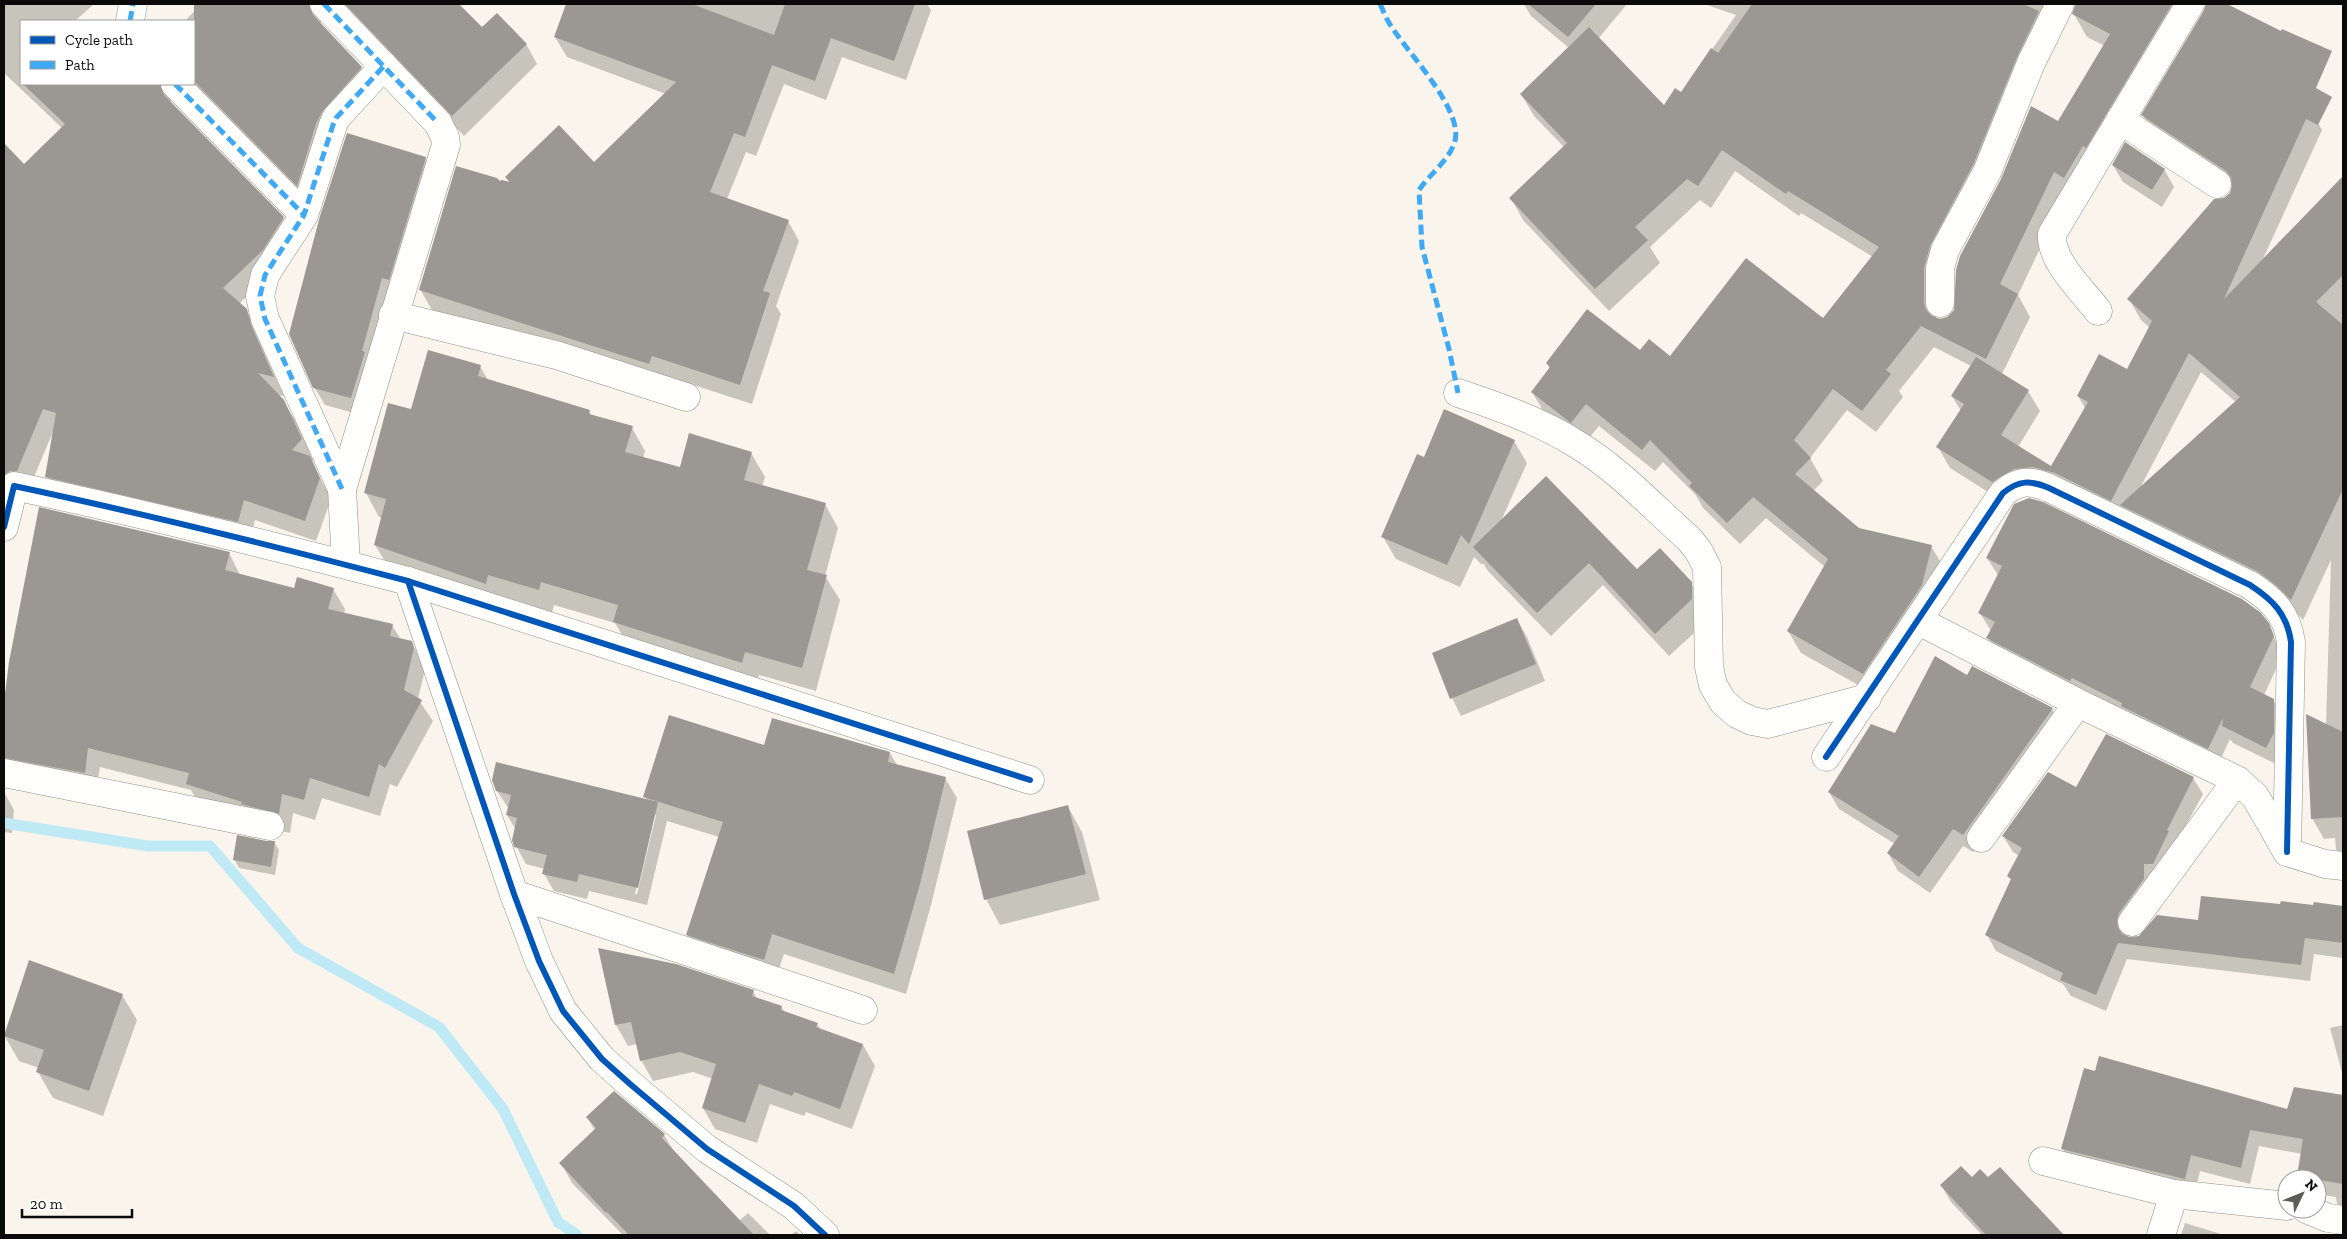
<svg xmlns="http://www.w3.org/2000/svg" width="2347" height="1239" font-family="'Zilla Slab',serif">
  <style>
    .shadow { fill: #0003; fill-rule: evenodd }
    .lines { fill: none; stroke-linecap: round; stroke-linejoin: round }
    .stream { stroke: #c0e9f6; stroke-width: 11 }
    .building { fill: #9b9893 }
    .street-casing { stroke: #92908c; stroke-width: 29 }
    .street { stroke: #fefefc; stroke-width: 28 }
    .quiet { stroke: #3fa9f5; stroke-width: 5; stroke-dasharray: 10 5; stroke-linecap: butt }
    .cycleway-casing { stroke: #fff; stroke-width: 9 }
    .cycleway { stroke: #0057b8; stroke-width: 6 }
  </style>
  <rect width="100%" height="100%" fill="#f9f5ec"/>
  <g class="shadow">
    <path d="M4 4H94L75 21H21V84H128L139 93 148 84H194V21H185L201 4H458L482 29 526 44 537 64 464 136 348 13H325L320 24 361 67 373 87 333 132 309 204 176 93 171 100V104L283 218 295 238 274 270 239 304 246 310 258 331 262 347 284 396 278 395 296 421 313 460 312 462 331 499 316 541 255 520 249 541 58 497 46 476 53 432 28 491 4 528V150L6 148 24 166 62 128 4 73Z"/>
    <path d="M567 4H927L931 10 906 80 842 57 826 100 784 84 756 156 746 152 727 199 788 221 799 241 776 306 781 314 752 404 663 375 661 383 432 310 420 289 500 183 510 184 506 177 594 164 666 94 567 57 555 37Z"/>
    <path d="M1524 4H1627L1598 39 1664 107 1681 94 1736 15 1704 4H2198L2203 11 2196 12 2066 193 2018 295 2030 317 2002 374 2028 391 2040 411 2018 447 2052 468 2085 408 2078 396 2127 371 2150 328 2141 320 2129 299 2231 194 2233 187 2155 136 2143 115 2204 14 2207 4H2217L2222 6 2310 109 2322 130 2262 261 2343 178V861L2336 849 2335 838 2324 839 2312 818 2326 725 2331 560 2303 620 2289 605 2045 487 2004 502 1950 468 1938 447 1961 411 1952 396 1971 366 1934 347 1899 391 1903 397 1876 432 1847 410 1810 458 1823 481 1813 491 1858 529 1931 546 1944 568 1876 695 1801 653 1788 631 1825 567 1766 518 1740 544 1703 508 1695 494 1663 462 1655 471 1599 426 1584 444 1545 414 1532 392 1550 369 1547 363 1640 352 1670 358 1823 320 1873 257 1801 213 1799 216 1735 171 1711 208 1700 200 1650 247 1660 263 1609 311 1523 220 1511 198 1564 147 1534 116 1521 94 1569 48 1531 16ZM2072 10 2075 11 2074 14 2087 37 2105 46 2059 123 1955 311 1948 318 1936 319V291L2064 13ZM2201 372 2236 402 2140 488Z"/>
    <path d="M425 158 435 176 361 415 325 405 314 387Z"/>
    <path d="M2113 165 2164 169 2174 187 2162 207 2123 182Z"/>
    <path d="M480 366 488 380 589 411 592 416 632 428 645 451 643 458 680 468 751 453 765 477 762 487 825 504 838 528 825 576 840 600 816 691 759 675 755 686 628 645 615 623 554 605 552 613 389 568 375 545 382 518 379 517 366 493 412 411Z"/>
    <path d="M1514 441 1527 463 1501 521 1637 571 1691 583 1704 607 1705 623 1669 656 1603 585 1551 636 1488 571 1483 563 1482 565 1474 557 1460 587 1396 559 1383 537 1424 458Z"/>
    <path d="M229 553 240 575 295 589H333L345 609 344 614 392 625 401 640 411 642 423 663 425 669 418 699 433 721 397 787 390 784 380 816 322 798 315 820 293 813 290 833 254 824 199 804 191 790 100 767 96 793 4 783V712L10 663Z"/>
    <path d="M1987 558 2264 619 2283 654 2264 695 2273 700 2283 717 2276 764 2233 743 2230 739 2218 765 1998 655 1988 638 1991 631 1980 613 1998 575Z"/>
    <path d="M1517 620 1527 637 1545 681 1461 716 1452 698 1434 654Z"/>
    <path d="M1973 668 2052 709 2062 726 1973 852 1963 846 1930 893 1898 871 1888 853 1895 844 1839 809 1829 792 1896 735 1968 677Z"/>
    <path d="M765 746 890 753 897 765 945 778 957 798 931 905 906 994 784 954 775 980 699 955 687 934 719 837 667 821 647 905 589 891 587 899 554 891 544 874 545 869 526 864 516 846V830L507 815 509 809 497 791 647 800 645 797ZM653 815H656L637 894H635Z"/>
    <path d="M2193 778 2203 794 2125 937 2130 939 2199 921 2281 906 2314 907 2315 903 2343 907V958L2314 954 2310 981 2127 959 2106 1011 2071 996 2063 984 1996 951 1987 935 2012 881 2009 876 2019 856 2013 852 2003 836 2077 788Z"/>
    <path d="M4 792 14 810 12 833 4 832Z"/>
    <path d="M1068 807 1082 832 1100 900 1000 925 986 899Z"/>
    <path d="M274 842 279 850 275 875 239 868 234 859 267 843Z"/>
    <path d="M599 949 753 991 757 999 781 1007 785 1012 817 1024 821 1030 863 1045 875 1066 852 1129 806 1112 804 1116 770 1104 757 1143 715 1129 703 1108 713 1079 693 1072 653 1081 641 1060 637 1044 628 1046 616 1025Z"/>
    <path d="M30 961 122 995 137 1020 103 1116 53 1098 38 1072 39 1068 19 1061 4 1035Z"/>
    <path d="M2343 1025V1076L2330 1028Z"/>
    <path d="M2295 1088 2343 1097V1214L2337 1203 2336 1197 2317 1194V1179H2301L2299 1176 2302 1154 2259 1146 2250 1184 2200 1171 2194 1196 2072 1166 2063 1149 2288 1110Z"/>
    <path d="M587 1117 664 1135 675 1153 739 1221 748 1213 770 1235H623L572 1183 561 1163 595 1131Z"/>
    <path d="M1972 1179 2052 1224 2058 1235H1982L1951 1202 1941 1185Z"/>
    <path d="M2185 1223 2224 1235H2181Z"/>
    <path d="M796 1231 800 1235H791Z"/>
  </g>
  <g class="lines">
    <path class="stream" d="M4 823 148 846H210L298 948 439 1027 503 1109 558 1222 577 1235"/>
  </g>
  <g class="building">
    <path d="M194 4H309L313 15 362 67 322 112 316 124 297 186 194 81Z"/>
    <path d="M345 4H459L482 27 497 13 527 44 452 116Z"/>
    <path d="M566 4H692L774 35 785 4H915L894 61 831 38 815 81 772 65 745 137 734 133 710 192 789 220 763 291 770 293 740 385 652 356 649 364 419 290 456 166 497 178 500 181 502 180 510 182 505 177 559 125 594 162 676 82 554 37Z"/>
    <path d="M1528 4H1596L1568 37Z"/>
    <path d="M1752 4H2023L2039 11 2017 57 1973 165 1930 246 1924 268V303L1926 310 1932 316 1940 319 1947 317 1954 310 1956 270 1960 256 2001 179 2031 106 2058 121 2110 34 2072 14 2076 4H2172L2086 148 2083 146 2064 178 2054 172 2000 284 2018 294 1986 359 1921 326 1886 370 1891 374 1862 411 1833 389 1794 440 1811 458 1795 474 1859 528 1932 545 1922 585 1863 674 1787 631 1828 559 1753 497 1727 523 1689 486 1692 483 1650 440 1642 450 1586 404 1571 423 1531 392 1550 367 1546 363 1587 309 1640 350 1649 339 1670 356 1746 258 1823 318 1879 247 1788 191 1786 194 1722 150 1698 186 1687 179 1635 227 1648 240 1595 289 1509 198 1567 143 1520 94 1589 27 1664 105 1675 88 1681 92 1711 48 1718 53Z"/>
    <path d="M2206 4H2227L2281 31 2282 29 2332 51 2316 88 2332 97 2318 125 2306 119 2224 299 2343 176V275L2316 302 2343 325V489L2291 600 2276 585 2257 571 2120 505 2240 397 2189 353 2111 501 2055 473 2033 467 2014 469 1992 482 1936 447 1964 404 1951 396 1976 357 2029 390 2001 435 2051 466 2088 402 2077 396 2099 354 2127 369 2152 321 2127 299 2214 199 2224 198 2230 193 2232 185 2231 177 2226 171 2141 115 2203 12Z"/>
    <path d="M23 84H160L164 95 284 217 263 250 223 288 247 309 251 325 274 377 258 373 284 400 302 439 292 450 310 456 320 478 305 521 244 500 238 522 45 477 56 413 43 409 17 471H10L4 475V143L24 164 65 124Z"/>
    <path d="M347 133 426 157 389 280 382 278 362 351 365 352 351 398 313 388 289 334 320 216Z"/>
    <path d="M2125 142 2165 169 2152 190 2112 165Z"/>
    <path d="M428 350 481 365 478 376 590 410 589 414 633 426 625 452 680 467 689 433 752 452 744 480 826 503 807 570 827 575 802 668 745 652 742 663 613 622 618 605 541 582 539 590 488 575 486 584 374 545 386 499 364 493 388 403 411 409Z"/>
    <path d="M1444 409 1515 440 1469 544 1461 535 1447 565 1381 537 1417 454 1424 457Z"/>
    <path d="M1546 476 1637 569 1660 548 1692 582V599L1655 634 1589 563 1537 613 1473 547Z"/>
    <path d="M2029 498 2043 502 2242 599 2261 613 2269 623 2274 636 2250 687 2274 699V733L2266 748 2222 726 2223 718 2208 749 2121 706 2122 703 2072 678 2070 681 1986 638 1995 622 1978 613 2002 566 1986 558 2014 504Z"/>
    <path d="M39 507 230 552 225 570 294 588 297 577 334 588 328 609 393 624 390 636 412 641 414 648 404 690 422 700 385 768 379 764 369 797 310 778 304 800 282 794 279 814 241 804 242 802 186 784 189 773 88 748 85 773 4 758V702L9 662Z"/>
    <path d="M1517 618 1536 664 1450 699 1432 653Z"/>
    <path d="M1935 656 1967 675 1972 666 2053 708 1963 835 1953 829 1919 877 1887 853 1899 836 1828 792 1871 724 1895 733Z"/>
    <path d="M2306 714 2343 732V817L2311 819Z"/>
    <path d="M669 715 764 745 772 718 890 752 888 762 946 777 920 884 894 974 772 934 764 960 686 935 723 822 643 797Z"/>
    <path d="M2106 734 2194 777 2167 830 2169 831 2153 864H2144V879L2119 913 2117 920 2118 928 2122 934 2130 937 2139 936 2157 915 2198 920 2201 896 2280 904 2281 901 2313 905 2314 902 2343 906V943L2305 938 2301 965 2118 943 2096 995 2060 980 2063 973 1985 935 2011 879 2007 876 2022 848 2002 836 2048 772 2076 787Z"/>
    <path d="M496 762 658 802 638 888 579 874 577 882 542 874 547 855 514 847 512 840 517 818 506 815 511 795 496 791 492 780Z"/>
    <path d="M1068 805 1086 874 984 900 967 831Z"/>
    <path d="M237 835 267 841H275L271 867 233 860Z"/>
    <path d="M598 948 676 964 754 990 752 996 782 1006 781 1010 818 1023 816 1027 863 1044 840 1109 794 1092 792 1096 759 1084 745 1123 702 1108 716 1064 680 1052 640 1061 631 1022 615 1025Z"/>
    <path d="M29 960 123 994 89 1091 36 1072 44 1050 4 1036Z"/>
    <path d="M2099 1056 2287 1109 2294 1087 2343 1095V1184L2297 1176 2303 1139 2250 1130 2241 1168 2191 1155 2185 1179 2061 1149 2084 1068 2095 1071Z"/>
    <path d="M614 1091 665 1134 662 1138 754 1235H629L607 1212 606 1213 559 1163 596 1128 586 1117Z"/>
    <path d="M1961 1166 1972 1177 1980 1169 1988 1177 2000 1167 2064 1235H1986L1940 1185Z"/>
  </g>
  <g class="lines">
    <g class="street-casing">
      <g id="street">
        <path d="M324 4 438 123 445 137 446 145 342 489 346 564"/>
        <path d="M130 21 133 4"/>
        <path d="M175 84 304 215"/>
        <path d="M2120 120 2217 184"/>
        <path d="M1940 303V268L1945 250 1987 172 2031 63 2060 4"/>
        <path d="M2098 311C2082 290 2050 261 2052 234L2190 4"/>
        <path d="M393 315 556 355 686 397"/>
        <path d="M1458 393C1500 407 1540 421 1578 445 1619 470 1653 507 1689 539L1698 550 1707 567 1709 667 1713 685 1723 702 1737 714 1752 721 1768 724 1867 698"/>
        <path d="M342 489 265 319 260 296 265 275 304 215 333 125 336 118 384 66"/>
        <path d="M4 527 14 486C146 514 278 547 408 581L1030 780"/>
        <path d="M408 581 514 894 539 961 563 1011 602 1059 630 1084 707 1149 794 1206 825 1235"/>
        <path d="M1919 621 2078 703 2237 780 2255 796 2287 852 2325 864 2343 866"/>
        <path d="M1826 757 2003 493C2019 480 2030 480 2049 488L2250 585C2273 600 2287 614 2291 642L2287 852"/>
        <path d="M4 773 270 826"/>
        <path d="M1981 838 2078 703"/>
        <path d="M514 894 863 1010"/>
        <path d="M2132 922 2237 780"/>
        <path d="M2043 1161 2174 1194 2287 1206"/>
        <path d="M2306 1209 2328 1218 2343 1220"/>
        <path d="M2161 1235 2174 1194"/>
      </g>
    </g>
    <use href="#street" class="street"/>
    <g class="quiet">
      <path d="M324 4 438 123"/>
      <path d="M1380 4C1383 10 1385 16 1388 21 1404 50 1467 111 1454 144 1448 161 1429 175 1419 190L1422 247 1449 349 1458 393"/>
      <path d="M130 21 133 4"/>
      <path d="M175 84 304 215"/>
      <path d="M342 489 265 319 260 296 265 275 304 215 333 125 336 118 384 66"/>
    </g>
    <g class="cycleway-casing">
      <g id="cycleway">
        <path d="M4 527 14 486C146 514 278 547 408 581L1030 780"/>
        <path d="M408 581 514 894 539 961 563 1011 602 1059 630 1084 707 1149 794 1206 825 1235"/>
        <path d="M1826 757 2003 493C2019 480 2030 480 2049 488L2250 585C2273 600 2287 614 2291 642L2287 852"/>
      </g>
    </g>
    <use href="#cycleway" class="cycleway"/>
  </g>
  <rect width="2347" height="1239" fill="none" stroke="#0a0a0a" stroke-width="10"/>
  <rect x="20" y="20" width="175" height="65" fill="#ffffff" stroke="#9d9d9d"/>
  <rect x="30" y="36" width="25" height="8" fill="#0057b8" stroke="#9d9d9d"/>
  <text x="65" y="45" font-size="15" fill="#0a0a0a">Cycle path</text>
  <rect x="30" y="61" width="25" height="8" fill="#3fa9f5" stroke="#9d9d9d"/>
  <text x="65" y="70" font-size="15" fill="#0a0a0a">Path</text>
  <g transform="translate(2302 1194) rotate(47)"><circle r="24" fill="#ffffff" stroke="#9d9d9d"/>
  <path d="M0-4L9 19L0 12L-9 19Z" fill="#5e5c59"/>
  <text y="-8" font-size="14" font-weight="bold" text-anchor="middle" fill="#0a0a0a">N</text>
  </g>
  <path d="M22 1209v8h110v-8" fill="none" stroke="#0a0a0a" stroke-width="2.5"/>
  <text x="30" y="1209" font-size="15" fill="#0a0a0a" stroke="#ffffff" stroke-width="4" paint-order="stroke">20 m</text>
</svg>
